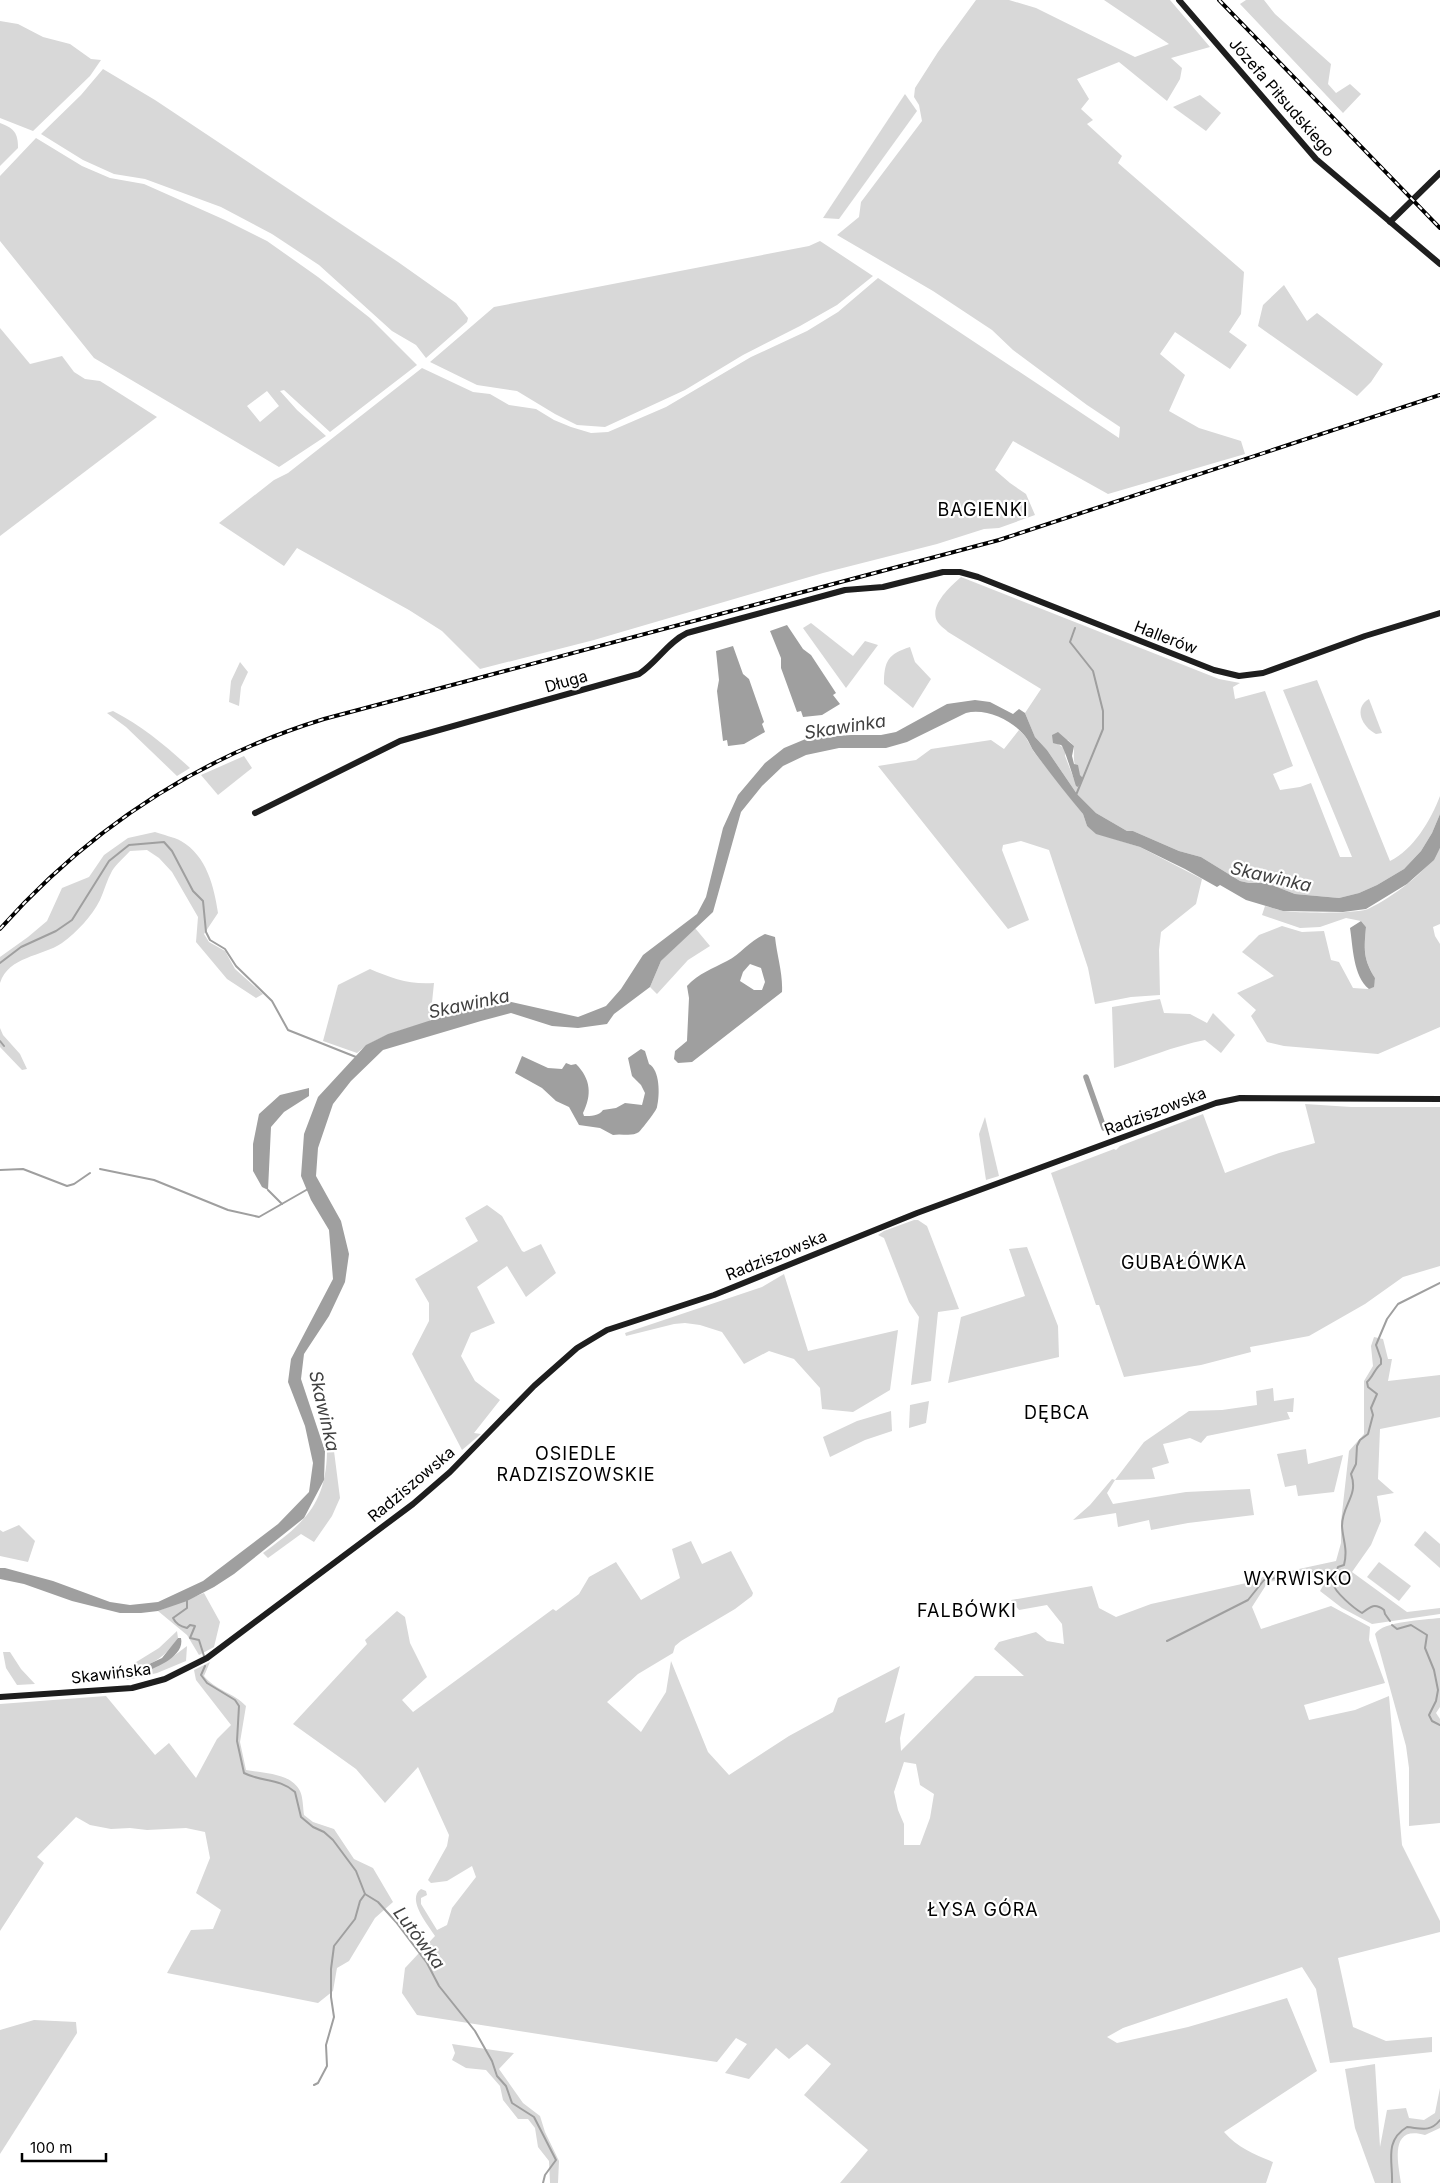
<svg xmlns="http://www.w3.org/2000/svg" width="1440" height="2183" font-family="Inter,sans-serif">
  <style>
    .green { fill: #d8d8d8; fill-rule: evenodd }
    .water { fill: #9f9f9f; fill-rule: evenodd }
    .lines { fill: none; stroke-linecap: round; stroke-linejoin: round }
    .stream { stroke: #9f9f9f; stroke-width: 2 }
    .canal { stroke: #9f9f9f; stroke-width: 5.5 }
    .secondary { stroke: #1e1e1e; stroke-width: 6 }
    .rail-casing { stroke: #000; stroke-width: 4 }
    .rail { stroke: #fff; stroke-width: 2; stroke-dasharray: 5.5; stroke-linecap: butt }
    .labels { text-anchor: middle; stroke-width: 4.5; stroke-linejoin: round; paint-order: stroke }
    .street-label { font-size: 16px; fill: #000; stroke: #fff }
    .neighbourhood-label { font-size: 18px; letter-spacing: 1px; fill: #000; stroke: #fff }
    .water-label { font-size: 18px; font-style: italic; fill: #404040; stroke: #fff }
  </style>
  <rect width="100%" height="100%" fill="#fff"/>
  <g class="green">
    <path d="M976 0H1009L1036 8 1135 57 1169 44 1104 0H1170L1210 47 1171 58 1182 68 1180 79 1167 101 1119 62 1077 79 1089 99 1081 109 1093 120 1087 124 1122 156 1118 163 1244 272 1241 314 1229 332 1247 345 1230 369 1175 332 1160 354 1185 375 1169 411 1199 428 1241 441 1245 454 1108 494 1013 441 995 470 1010 483 1026 494 1035 515 999 528 984 529 937 544 823 573 594 640 480 669 442 631 409 610 297 548 284 566 219 523 274 480 288 473 422 368 473 392 490 394 509 405 536 409 554 420 571 427 591 433 608 432 666 407 751 357 807 331 838 312 878 278 1119 438 1120 427 1087 405 1013 350 992 330 933 291 837 235 859 217 861 202 922 121 919 105 914 97 915 88 938 52Z"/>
    <path d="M1246 0H1264L1275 14 1331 64 1328 84 1336 93 1350 84 1361 94 1343 113 1240 4Z"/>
    <path d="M0 21 18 24 43 37 70 44 91 59 101 60 90 76 33 131 0 118Z"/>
    <path d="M103 69 155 100 398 262 456 303 468 318 467 322 426 358 416 345 392 331 319 265 272 234 221 207 145 179 114 174 83 160 41 134 81 95Z"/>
    <path d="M905 94 917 111 839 219 823 218Z"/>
    <path d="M1200 95 1221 113 1206 131 1173 107Z"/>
    <path d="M0 123C14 128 18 133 18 148L0 166Z"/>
    <path d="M36 138 82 166 110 178 144 184 225 220 267 241 318 277 370 318 417 365 330 432 284 390 280 391 297 410 326 436 279 467 94 358 0 241V176ZM267 391 279 406 260 422 247 406Z"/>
    <path d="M820 241 873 276 837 305 800 326 743 355 685 390 605 427 577 425 555 414 517 391 477 385 430 362 494 307 809 246Z"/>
    <path d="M1284 285 1307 321 1317 313 1383 364 1371 382 1357 396 1258 326 1263 305Z"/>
    <path d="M0 328 30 364 62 356 74 372 85 379 100 381 157 417 0 536Z"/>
    <path d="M961 577 1219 679 1240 683 1233 687 1235 699 1265 691 1293 766 1273 774 1280 790 1300 787 1311 783 1340 857H1352L1283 690 1317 680 1390 861C1413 850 1431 820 1440 796V814L1432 833 1421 851 1404 869 1377 885 1359 893 1339 898 1295 894 1267 883H1249L1240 881 1201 857 1179 851 1133 831H1127L1096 813 1077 794 1047 750 1035 737 1025 713 1041 689 948 632C945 629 939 625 937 621 929 605 951 586 961 577ZM1068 740 1074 746C1074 758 1072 769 1083 778L1074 779 1065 756V749L1054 741Z"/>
    <path d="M811 623 853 656 865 641 878 645 846 688 803 628Z"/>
    <path d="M910 647 915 662 931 679 913 708 884 684C884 661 888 654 910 647Z"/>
    <path d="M240 662 248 672 241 687 239 706 229 702 231 681Z"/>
    <path d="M1369 699 1382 733 1376 734C1362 727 1353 708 1369 699Z"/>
    <path d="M113 711C142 726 166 746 190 768L177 776 126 727 107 713Z"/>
    <path d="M1019 730 1025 736 1034 752 1083 814 1087 826 1105 836 1140 847 1202 879 1196 904 1161 932 1159 950 1160 995 1131 997 1095 1004 1088 968 1049 850 1021 841 1003 845 1002 850 1029 920 1008 929 878 766 916 760 931 749 991 740 1004 749Z"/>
    <path d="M244 756 252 768 218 795 201 775Z"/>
    <path d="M155 832C163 835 174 837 181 841 207 856 214 887 218 913L204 934 209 942 225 951 235 969 263 994 256 998 227 979 196 942 198 917 172 872 159 858 147 850 130 851C124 858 116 864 112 871 107 880 104 891 100 900 92 916 77 932 62 943 41 957 9 956 0 983V957L28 937 47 921 62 888 89 877 104 855 128 838Z"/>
    <path d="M1440 848V924L1433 927 1435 936 1440 944V1027L1378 1054 1284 1046 1267 1042 1251 1016 1256 1010 1237 993 1274 976 1242 952 1259 935 1282 926 1302 932 1324 931 1331 960 1339 962 1353 988 1368 989 1373 987 1375 978C1363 959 1364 949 1366 927L1361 921 1346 918 1320 927 1300 928 1262 915 1265 906C1271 907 1278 910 1284 911 1299 913 1355 914 1368 909 1393 897 1427 872 1440 848Z"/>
    <path d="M695 928 710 946 688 960 657 994 650 987 661 961Z"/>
    <path d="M370 969C391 978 410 985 434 983L430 1022C404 1029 378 1035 357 1053L323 1041 338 985Z"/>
    <path d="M1160 999 1164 1013 1190 1014 1207 1023 1213 1013 1235 1035 1221 1053 1205 1040C1174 1046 1144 1059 1114 1068L1112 1007Z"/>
    <path d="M0 1028 3 1035 20 1054 27 1069 22 1070 0 1047Z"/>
    <path d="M1305 1104 1351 1107H1440V1266L1403 1277 1365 1304 1309 1336 1250 1347 1251 1352 1201 1365 1124 1377 1099 1305H1096L1051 1173 1114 1149 1116 1150 1120 1146 1203 1114 1225 1173 1279 1153 1315 1143Z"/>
    <path d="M985 1117 999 1176 986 1180 979 1134Z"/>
    <path d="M487 1205 502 1216 522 1251 524 1252 541 1244 556 1273 526 1297 507 1266 477 1287 495 1323 471 1333 461 1356 475 1381 500 1400 474 1433 481 1434 462 1450 412 1354 429 1321V1303L415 1279 478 1241 465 1218Z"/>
    <path d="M914 1220H918L927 1226 959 1309 938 1312 931 1381 911 1385 919 1317 909 1302 884 1238 878 1235 884 1231Z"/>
    <path d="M1027 1247 1058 1326 1059 1357 948 1383 961 1317 1025 1296 1009 1249Z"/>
    <path d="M784 1274 808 1351 898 1330 890 1390 853 1412 822 1409 820 1388 794 1359 769 1351 744 1364 722 1332 700 1325 685 1323 674 1324 626 1336 625 1333 762 1287Z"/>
    <path d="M1374 1337 1383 1339 1388 1359H1392L1388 1381 1440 1375V1417L1380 1429 1378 1479 1394 1493 1377 1496 1381 1521 1371 1545 1352 1572 1407 1612 1440 1608V1614L1372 1624 1342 1608 1320 1591 1329 1575 1325 1573 1268 1582 1252 1607 1261 1629 1331 1606 1370 1627 1369 1640 1385 1683 1304 1705 1309 1720 1355 1710 1389 1696 1402 1845 1440 1921V1932L1338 1958 1353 2027 1386 2041 1432 2037V2052L1330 2063 1316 1989 1302 1967 1123 2028 1107 2037 1117 2043 1188 2027 1287 1998 1317 2071 1224 2132C1238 2148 1254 2154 1273 2162L1266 2183H840L868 2150 804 2095 831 2064 807 2044 789 2059 776 2048 749 2079 725 2073 747 2044 736 2038 717 2062 417 2015 402 1993 405 1968 435 1936C428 1925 406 1899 421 1889L426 1891 427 1895 421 1898V1904L437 1930 447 1925 452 1908 476 1877 472 1866 447 1881 431 1883 428 1880 447 1846 449 1835 418 1767 385 1803 356 1769 293 1724 367 1644 365 1640 397 1611 405 1617 410 1643 427 1677 402 1700 413 1712 553 1609 556 1611 579 1594 589 1577 616 1562 641 1600 680 1578 672 1549 691 1541 702 1564 731 1551 753 1593 752 1596 735 1609 681 1641 675 1646 673 1653 638 1674 607 1702 641 1732 666 1692 671 1661 708 1752 729 1775 789 1736 833 1712 838 1698 900 1666 885 1723 905 1713 900 1738 901 1751 975 1676H1024L994 1649 999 1642 1036 1632 1047 1641 1064 1644 1062 1624 1047 1605 1019 1610 1011 1600 1092 1586 1099 1608 1116 1617 1151 1604 1260 1580 1262 1577 1336 1561 1341 1543V1522L1349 1451 1364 1434V1381L1373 1366 1371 1346ZM904 1762 916 1764 920 1785 934 1794 930 1818 920 1845H904V1824L898 1810 894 1792Z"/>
    <path d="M1273 1388 1274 1401 1294 1398 1293 1412H1287L1290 1419 1207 1436 1201 1443 1190 1438 1163 1444 1169 1463 1152 1468 1155 1479 1115 1480 1107 1493 1113 1504 1186 1492 1250 1489 1254 1515 1188 1523 1151 1530 1149 1520 1118 1527 1116 1513 1073 1520 1090 1505 1112 1479 1115 1480 1144 1442 1189 1411 1222 1410 1257 1405 1256 1391Z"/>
    <path d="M929 1401 926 1423 909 1428 910 1405Z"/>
    <path d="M891 1411 892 1431 865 1440 830 1457 823 1437 857 1421Z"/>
    <path d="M1306 1449 1308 1464 1343 1455 1334 1492 1298 1496 1296 1485 1285 1487 1277 1454Z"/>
    <path d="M334 1451 340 1498 332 1516 314 1542 301 1534 268 1558 263 1553C303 1524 326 1505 327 1452Z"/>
    <path d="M19 1525 35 1541 28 1562 0 1556V1530L3 1532Z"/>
    <path d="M1425 1531 1440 1544V1568L1414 1545Z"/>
    <path d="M1379 1562 1411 1586 1399 1601 1367 1577Z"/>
    <path d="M204 1593 220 1622 214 1647 199 1655 187 1635 158 1611Z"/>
    <path d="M1440 1618V1707L1436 1713 1440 1719V1823L1409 1826V1768L1406 1746 1375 1634C1383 1621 1424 1620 1440 1618Z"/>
    <path d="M177 1631 178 1638C169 1651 160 1660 145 1666V1672L171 1658 187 1646 186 1661 157 1673 127 1680 124 1675 133 1664 159 1648Z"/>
    <path d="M3 1652H10L21 1669 35 1684 17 1685 6 1668Z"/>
    <path d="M210 1662 204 1676C215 1690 234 1693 246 1706L240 1742 246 1770C264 1773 291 1773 300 1791 303 1797 303 1808 304 1815L313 1822 334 1829 354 1859 373 1868 393 1902 375 1918 349 1961 337 1968 333 1991 318 2003 167 1973 191 1930 213 1929 221 1910 196 1893 210 1858 205 1832 186 1828 147 1830 130 1828 111 1829 90 1825 76 1817 37 1857 44 1863 0 1931V1704L106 1696 155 1755 169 1743 196 1778 217 1739 231 1725 196 1680 194 1670Z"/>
    <path d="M34 2020 76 2022 77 2033 0 2154V2030Z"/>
    <path d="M452 2044 514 2053 499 2069 523 2103 540 2116 545 2132 559 2161 558 2183H550L549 2161 538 2147 535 2128 528 2119H518L503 2100 500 2086 486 2070 466 2068 452 2060 455 2053Z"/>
    <path d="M1375 2064 1380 2147 1387 2110 1406 2108 1409 2118 1424 2120 1435 2113 1440 2088V2128L1425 2135C1389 2125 1398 2162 1401 2183H1375L1355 2128 1345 2069Z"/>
  </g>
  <g class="water">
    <path d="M787 625 803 649 811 655 836 693 833 695 840 704 822 715 803 717 801 711 797 712 781 668V658L770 631Z"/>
    <path d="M733 646 743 674 749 679 764 722 762 724 765 732 744 744 728 746 727 740 723 741 717 691 719 680 716 651Z"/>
    <path d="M975 700 990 702 1013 714 1019 709 1025 713 1035 737 1047 750 1077 794 1096 813 1127 831H1133L1179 851 1201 857 1240 881 1249 883H1267L1295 894 1339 898 1359 893 1377 885 1404 869 1421 851 1432 833 1440 814V848L1434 860 1407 884 1366 909 1343 912 1283 911 1246 900 1220 885 1217 887 1185 869 1140 847 1096 834 1087 826 1083 814C1066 794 1050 773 1035 753 1031 748 1029 741 1025 736 1012 720 986 708 966 713L907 742 886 748H839L806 755 783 766 762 786 741 812 713 912 661 961 650 987 614 1014 607 1024 578 1028 552 1026 511 1013 481 1021 383 1050 351 1081 333 1104 318 1148 316 1176 341 1221 349 1254 345 1282 329 1316 304 1354 301 1379 325 1451 324 1480 304 1518 234 1574 214 1587 187 1601 158 1611 141 1613H120L72 1601 24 1584 0 1579V1568H5L53 1581 110 1602 130 1605 158 1602 203 1581 278 1524 309 1492 313 1463 305 1426 288 1382 291 1359 333 1279 329 1230 311 1200 301 1176 304 1134 318 1097 366 1045 388 1034 472 1007 507 1001 578 1017 606 1006 621 989 643 955 697 914 706 897 723 828 738 795 765 763 784 748 808 738 851 735H881L896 732 947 704Z"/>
    <path d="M1058 732 1074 746 1072 756 1074 764 1078 765 1080 775 1083 778 1078 787 1076 786C1074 780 1064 746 1061 745 1058 744 1055 744 1053 743L1052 735Z"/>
    <path d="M1361 921 1366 927C1364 949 1363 959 1375 978L1374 987 1369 989C1353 976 1353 947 1350 928Z"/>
    <path d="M765 934 775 937C777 956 783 973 782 992L692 1062 678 1063 674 1059 675 1051 687 1041 689 998 687 986C699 973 712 969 727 961 741 954 749 941 765 934ZM750 964 761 968 765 982 762 990H754L740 981 743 972Z"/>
    <path d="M641 1049 645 1051 649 1064C660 1070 660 1095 657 1107 657 1110 642 1129 639 1132 632 1137 621 1133 613 1135L600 1128 579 1125 569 1107 556 1101 542 1088 515 1073 522 1056 548 1068 562 1069 566 1063 571 1065 576 1064C591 1079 592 1095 583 1113L584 1116C591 1116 599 1116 603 1110L616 1108 625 1103 642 1105 645 1093 641 1085 632 1076 628 1058Z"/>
    <path d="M309 1088V1096L284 1112 271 1127 268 1190 262 1187 253 1171V1144L259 1114 280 1095Z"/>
    <path d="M178 1638H181C185 1656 157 1667 145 1672L142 1671 145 1666 162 1658Z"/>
  </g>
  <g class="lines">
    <g class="stream">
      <path d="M1075 628 1070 642 1093 671 1103 711V729L1076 795"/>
      <path d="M0 963 21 947 56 931 72 920 109 861 129 845 164 842 172 851 193 891 203 901 206 932 210 940 225 949 236 966 272 1001 288 1030 356 1057"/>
      <path d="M0 1041 4 1046"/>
      <path d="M100 1169 154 1180 228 1210 259 1217 308 1189"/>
      <path d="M0 1170 23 1169 67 1186 74 1184 90 1173"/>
      <path d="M268 1190 282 1204"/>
      <path d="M187 1601V1608L173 1618C176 1624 180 1626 187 1628L190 1625 195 1626 190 1638 199 1640 204 1656"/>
      <path d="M1390 1621 1385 1614 1384 1610C1375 1603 1371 1606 1362 1613 1355 1609 1334 1592 1333 1583 1333 1578 1336 1572 1338 1567L1344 1565C1348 1549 1343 1541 1342 1526 1342 1504 1359 1496 1351 1474L1356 1464 1357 1446 1360 1440 1368 1434 1373 1415 1371 1408 1377 1394 1368 1387 1367 1382C1373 1377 1375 1368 1381 1364V1359L1376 1345 1387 1319 1398 1304 1440 1283"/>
      <path d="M1392 1625 1397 1629 1411 1625 1427 1635 1425 1648 1434 1670 1438 1690 1436 1701 1429 1715 1432 1721 1440 1725"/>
      <path d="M1167 1641 1248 1600 1264 1580 1319 1571 1336 1573"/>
      <path d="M205 1666 201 1675 207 1683 235 1700 239 1706 237 1741 244 1773C261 1782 280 1778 295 1792L301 1817 313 1827 324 1832 333 1840 356 1871 365 1894 378 1902 396 1922 427 1963 439 1986 475 2031 492 2061 497 2076 506 2086 512 2103 534 2117 556 2160 545 2175 543 2183"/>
      <path d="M314 2085 318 2083 327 2066 326 2045 334 2017 331 1997V1969L334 1946 355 1919 360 1901 365 1894"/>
      <path d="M1392 2183C1393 2161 1384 2141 1407 2127 1420 2128 1430 2133 1440 2120"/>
    </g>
    <path class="canal" d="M1086 1077 1104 1128"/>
    <g class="secondary">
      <path d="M1179 0 1316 159 1440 264"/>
      <path d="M1390 222 1440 173"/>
      <path d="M255 813 400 741 639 674C657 662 668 642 687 633L845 590 883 587 943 572H960L978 577 1214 670 1239 676 1263 673 1365 636 1440 613"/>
      <path d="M0 1697 132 1688 165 1679 207 1658 413 1504 450 1472 534 1386 577 1348 607 1330 714 1295 917 1213 1216 1103 1240 1098 1440 1099"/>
    </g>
    <g class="rail-casing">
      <g id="rail">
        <path d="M1219 0 1440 228"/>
        <path d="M0 929C88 830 197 758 324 719L999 540 1440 395"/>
      </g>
    </g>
    <use href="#rail" class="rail"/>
  </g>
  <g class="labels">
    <g class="street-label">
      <text transform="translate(1282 97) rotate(49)" y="6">Józefa Piłsudskiego</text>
      <text transform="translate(1166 637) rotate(21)" y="6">Hallerów</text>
      <text transform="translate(566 681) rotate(-16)" y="6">Długa</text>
      <text transform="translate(1155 1111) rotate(-21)" y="6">Radziszowska</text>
      <text transform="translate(776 1255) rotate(-22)" y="6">Radziszowska</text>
      <text transform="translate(411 1484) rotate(-40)" y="6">Radziszowska</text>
      <text transform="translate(111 1673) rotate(-7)" y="6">Skawińska</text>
    </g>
    <g class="neighbourhood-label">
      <text x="983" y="516">BAGIENKI</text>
      <text x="1184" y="1269">GUBAŁÓWKA</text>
      <text x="1057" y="1419">DĘBCA</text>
      <text x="576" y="1460">OSIEDLE<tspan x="576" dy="21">RADZISZOWSKIE</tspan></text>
      <text x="1298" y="1585">WYRWISKO</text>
      <text x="967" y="1617">FALBÓWKI</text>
      <text x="983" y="1916">ŁYSA GÓRA</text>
    </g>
    <g class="water-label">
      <text transform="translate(845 727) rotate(-9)" y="6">Skawinka</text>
      <text transform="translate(1271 877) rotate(13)" y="6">Skawinka</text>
      <text transform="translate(469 1004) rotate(-12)" y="6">Skawinka</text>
      <text transform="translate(324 1411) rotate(77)" y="6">Skawinka</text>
      <text transform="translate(419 1938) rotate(53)" y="6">Lutówka</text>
    </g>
  </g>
  <path d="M22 2153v8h84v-8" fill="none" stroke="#000000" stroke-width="2.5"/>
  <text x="30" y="2153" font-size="15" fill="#000000" stroke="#ffffff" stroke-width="4" paint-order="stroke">100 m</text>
</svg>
